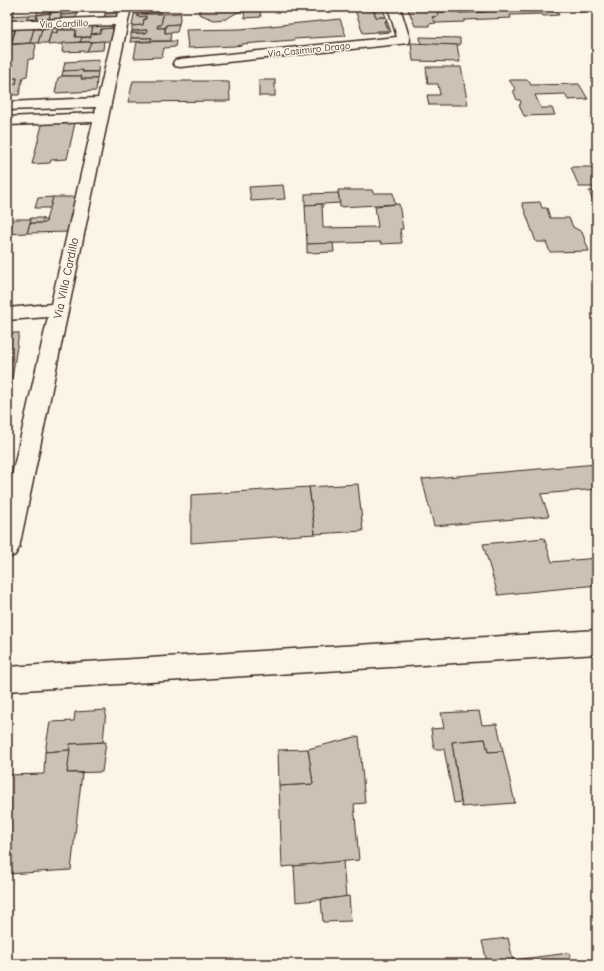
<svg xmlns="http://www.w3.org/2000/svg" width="604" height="971" font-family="'Comic Neue',sans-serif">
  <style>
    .building { fill: #ccc2b3; stroke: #3b2a1e }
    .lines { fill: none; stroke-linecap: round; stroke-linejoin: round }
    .minor-casing { stroke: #3b2a1e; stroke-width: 3 }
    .minor { fill: #fcf5e5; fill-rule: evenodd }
    .labels { text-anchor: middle; stroke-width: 3; stroke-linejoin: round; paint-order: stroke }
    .far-street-label { font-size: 10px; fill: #3b2a1e; stroke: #fcf5e5 }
    .street-label { font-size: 12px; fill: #3b2a1e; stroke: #fcf5e5 }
  </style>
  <rect width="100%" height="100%" fill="#fcf5e5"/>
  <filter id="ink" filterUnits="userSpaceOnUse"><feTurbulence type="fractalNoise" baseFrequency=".025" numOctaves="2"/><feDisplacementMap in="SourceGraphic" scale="8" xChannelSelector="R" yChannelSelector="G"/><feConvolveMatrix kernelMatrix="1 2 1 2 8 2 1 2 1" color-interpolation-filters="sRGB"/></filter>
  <g filter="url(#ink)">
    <g class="building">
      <path d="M9 7H15L13 16H7Z"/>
      <path d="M38 7H51L50 13 37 15Z"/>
      <path d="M51 7H90L78 9 77 14 61 15V11L50 13Z"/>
      <path d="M107 7H119L117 13 105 14Z"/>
      <path d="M161 7H182V8L161 9Z"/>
      <path d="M199 7H259L261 17 245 18 244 12H238L226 19 214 20 199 14Z"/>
      <path d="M354 7H372L376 17H386L387 21H385L389 31 363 33Z"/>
      <path d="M372 7H382L386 17H376Z"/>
      <path d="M452 7H531V8L459 13 458 10H444V12H437L439 16 432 17 436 23 429 24V26H415L408 9Z"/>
      <path d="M531 7H553L559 15 543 16 542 14 510 15 511 18 464 20V22L436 23 432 17 439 16 437 12H444V10H458L459 13 485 12Z"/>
      <path d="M577 7H597V11L579 12 575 8Z"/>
      <path d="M161 8V13L134 14 135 9Z"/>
      <path d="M61 11V20H49L50 13Z"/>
      <path d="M50 13 49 20 36 21 37 15Z"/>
      <path d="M117 13V17L106 19V17H104L105 14Z"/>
      <path d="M181 13 179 24 166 25 165 28H157L158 25H161L163 14Z"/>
      <path d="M77 14 76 19 61 20V15Z"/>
      <path d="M134 14H138V17L146 16V19H144L143 25 132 26Z"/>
      <path d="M138 14H163L161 25H158L157 28H165V33L171 32 170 41H151L152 38H131V33H146L147 30 132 31V26L143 25 144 19H146V16L138 17Z"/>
      <path d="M28 15H37L36 21H26Z"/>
      <path d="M28 15 26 21H9L10 18H7V16Z"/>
      <path d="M340 19 346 36 294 39V40L242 44V45L234 46 188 48 186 30 240 29Z"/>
      <path d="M385 21H387L391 32 378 33 377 31H389Z"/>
      <path d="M114 23 113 28 101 29 100 33 91 34 93 24Z"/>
      <path d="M93 24 91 37H75L76 30H57V33H51L53 25Z"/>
      <path d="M179 24 177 32 165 33 166 25Z"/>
      <path d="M53 25 48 43H38L42 29H34L30 43 11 44 17 26Z"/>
      <path d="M113 28 112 41 80 42 81 38 91 37V34L100 33 101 29Z"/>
      <path d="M34 29H42L38 43H30Z"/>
      <path d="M7 30H15L11 43H7Z"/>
      <path d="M57 30H76L75 37H82L80 42 48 45 51 33H57Z"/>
      <path d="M147 30 146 33H131L132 31Z"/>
      <path d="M420 37 460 38V45L421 44Z"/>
      <path d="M131 38H152L151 41 130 42Z"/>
      <path d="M104 41 103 50 87 51 91 42Z"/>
      <path d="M176 41 175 47 164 48 162 57 134 58 137 42Z"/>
      <path d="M91 42 87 51 62 52 63 43Z"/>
      <path d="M33 43 36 45 33 59H29L27 76 23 77 19 95H7V85L16 84 17 78 7 79V45Z"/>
      <path d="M411 43 457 45 460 62 413 61Z"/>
      <path d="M99 60 98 72 63 71 65 62Z"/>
      <path d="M426 67H461L468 105H429L427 95H440L438 84H428Z"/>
      <path d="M83 70 82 72H98L97 79H81L82 76H62L63 71Z"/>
      <path d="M62 76H82L81 79H97L96 91 55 93 58 78Z"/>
      <path d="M17 78 16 84 7 85V79Z"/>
      <rect x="259" y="80" width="16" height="16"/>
      <path d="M509 80H528L531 85 579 84 588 99 568 100 565 94 535 95 541 108H552L555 115 524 116 519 105 521 104 520 100H517L513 90H516Z"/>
      <path d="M133 81H221V82H229L230 101 128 102Z"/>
      <path d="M43 121H61L60 124 75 123 67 159 51 160 50 163 32 164Z"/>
      <path d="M571 167H597V212L589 191H596L593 187H579Z"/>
      <path d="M283 185 285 199 251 201 249 187Z"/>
      <path d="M338 190H372L373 193H393L395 204 340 207Z"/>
      <path d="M338 193 340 203 305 205V194Z"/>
      <path d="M53 197H79L70 232 27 233 30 223H45Z"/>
      <path d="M53 197 50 208H35L38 198Z"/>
      <path d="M540 202 542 208H547L550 218H569L573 227 582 232 589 251 550 252 546 242H536L522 203Z"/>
      <path d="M322 204 323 228 378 227 375 206 399 204 403 229H400L402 243 381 244V242L307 244 305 205Z"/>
      <path d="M31 218H43L42 220H47L45 223H30Z"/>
      <path d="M14 219H31L27 233 8 234Z"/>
      <path d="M333 243 334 252 307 253V244Z"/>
      <path d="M7 333H19L7 412Z"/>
      <path d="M597 464V489L541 494 549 516 434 526 422 479Z"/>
      <path d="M358 484 363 531 315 534 309 487Z"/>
      <path d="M309 487 315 534 191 543V495Z"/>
      <path d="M544 538 552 562 597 558V585L498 595 483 544Z"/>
      <path d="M106 710 103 742 70 744V750L45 752 50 722 74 721 75 712Z"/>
      <path d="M479 711 482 725 497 724 503 751 488 752 485 739 452 742 461 802 454 803 444 749H434L431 729 444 728 441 713Z"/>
      <path d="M359 736 365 803 354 804 359 860 282 867 279 786 313 784 308 749Z"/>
      <path d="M485 739 488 752 503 751 515 803 462 807 452 742Z"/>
      <path d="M106 742 102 772 67 773 70 744Z"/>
      <path d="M308 749 313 784 279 786 278 750Z"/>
      <path d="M70 750 67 773H82L71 870 7 874V775L44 774 45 752Z"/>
      <path d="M343 861 346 897 296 902 294 866Z"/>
      <path d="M349 896 351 921 323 922 321 900Z"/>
      <path d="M508 938 513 960 569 953 572 964H494L493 961 487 962 482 941Z"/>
    </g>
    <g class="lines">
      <g class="minor-casing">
        <g id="minor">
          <path d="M119 7H131L19 548 15 555 7 558V497L48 317 7 320V308L51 304 93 122 7 125V117L95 113 96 107 7 110V102L98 98 115 25 7 29V21L117 17Z"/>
          <path d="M388 7H400L410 40 409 43 180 67 175 66 173 63 175 60 180 59 397 37Z"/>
          <path d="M597 630V654L7 691V667Z"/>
        </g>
      </g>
      <use href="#minor" class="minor"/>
    </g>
  </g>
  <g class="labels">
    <g class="far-street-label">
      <text transform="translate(64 23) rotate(-2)" y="4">Via Cardillo</text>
      <text transform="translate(309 49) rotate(-6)" y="4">Via Casimiro Drago</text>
    </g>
    <g class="street-label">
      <text transform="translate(66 278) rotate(-78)" y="4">Via Villa Cardillo</text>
    </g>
  </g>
  <rect width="604" height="971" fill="none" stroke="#fcf5e5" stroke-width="24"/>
  <rect x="12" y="12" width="580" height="947" fill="none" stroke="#3b2a1e" stroke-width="1.5" filter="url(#ink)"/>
</svg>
